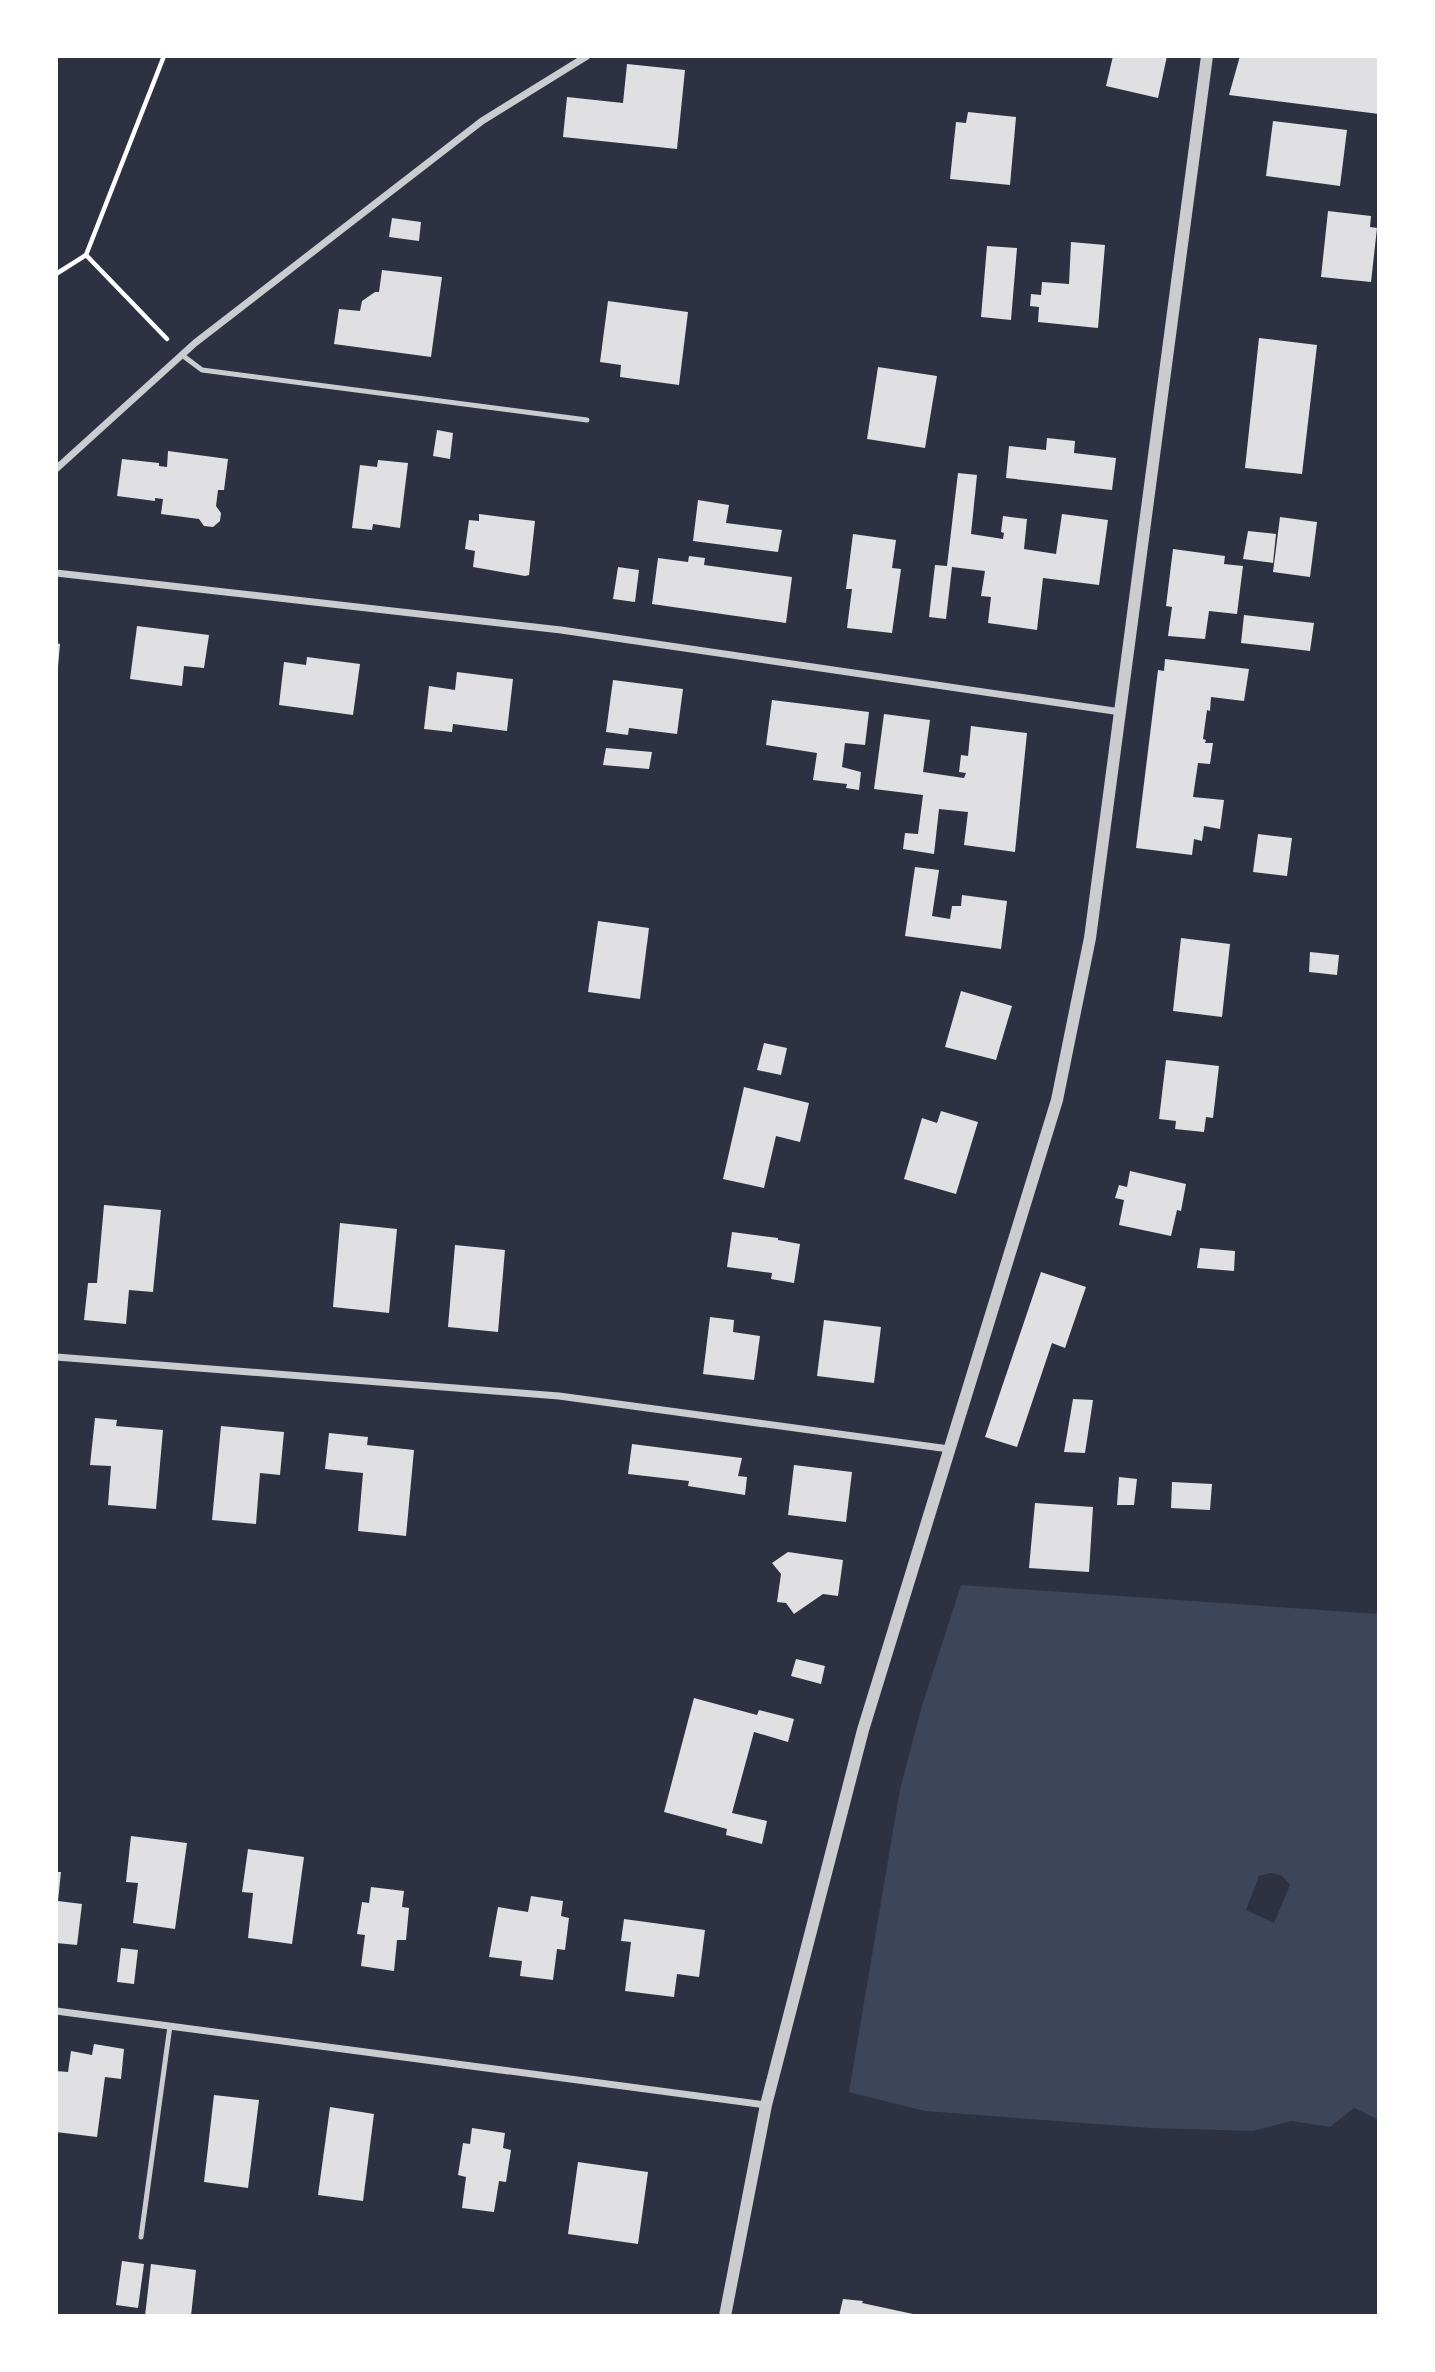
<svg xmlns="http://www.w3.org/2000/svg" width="1435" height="2372" font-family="Ubuntu,sans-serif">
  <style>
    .green { fill: #3c4559; fill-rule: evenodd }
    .building { fill: #e0e0e3 }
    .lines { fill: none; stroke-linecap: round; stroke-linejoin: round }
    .path { stroke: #fff; stroke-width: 4.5 }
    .service { stroke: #caccd0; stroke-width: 5 }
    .minor { stroke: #caccd0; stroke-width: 7 }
    .tertiary { stroke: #caccd0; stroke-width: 12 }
  </style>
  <rect width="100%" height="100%" fill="#2d3142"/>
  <path class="green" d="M961 1585 1379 1614V2120L1354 2108 1330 2127 1291 2121 1253 2131 1150 2128 925 2111 849 2092 900 1789 922 1706ZM1270 1873 1281 1875 1290 1885 1274 1923 1246 1910 1259 1876Z"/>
  <g class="building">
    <path d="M1113 56H1167L1158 98 1106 86Z"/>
    <path d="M1240 56H1379V114L1229 95Z"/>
    <path d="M627 64 685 70 677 149 563 137 567 97 623 103Z"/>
    <path d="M968 112 1016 117 1010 185 950 179 956 122 966 123Z"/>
    <path d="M1273 121 1347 130 1340 186 1266 176Z"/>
    <path d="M1328 211 1371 216 1370 227 1377 228 1371 282 1321 277Z"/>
    <path d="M392 218 421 222 419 241 389 237Z"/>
    <path d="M1071 242 1105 245 1098 328 1038 322 1039 307 1030 306 1031 294 1041 295 1042 282 1069 284Z"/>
    <path d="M987 246 1017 248 1011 320 981 317Z"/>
    <path d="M382 270 442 277 431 357 334 344 339 309 360 311 362 301 375 292H379Z"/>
    <path d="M608 301 688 312 679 385 620 377 621 365 600 362Z"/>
    <path d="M1259 338 1317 345 1302 474 1245 468Z"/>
    <path d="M878 367 937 376 925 448 867 439Z"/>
    <path d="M437 430 453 433 450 459 433 456Z"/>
    <path d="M1047 438 1075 441 1074 453 1116 458 1112 490 1006 478 1009 446 1046 450Z"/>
    <path d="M168 451 228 459 224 490H218L216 506 221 513 220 521 213 527 204 526 199 519 161 514 163 499 155 498V501L117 496 122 459 159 463V466L167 467Z"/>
    <path d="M378 460 408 463 400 528 373 524 372 530 352 528 360 465 377 467Z"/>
    <path d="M958 473 977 475 971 534 1003 539 1004 533 1001 532 1003 516 1027 519 1024 549 1056 554 1062 514 1108 520 1099 585 1043 578 1037 630 988 623 991 597 981 596 985 571 952 567 946 619 929 617 935 565 947 566Z"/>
    <path d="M698 500 729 505 726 523 782 530 778 552 693 541Z"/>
    <path d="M479 514 535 521 529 575 525 576 473 567 475 551 465 549 469 520 479 521Z"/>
    <path d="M1280 517 1317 522 1310 577 1273 572Z"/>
    <path d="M1248 531 1276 534 1273 563 1243 559Z"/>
    <path d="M853 534 896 540 892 568 901 569 892 633 847 628 852 589H846Z"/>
    <path d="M1173 549 1225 556 1224 564 1243 566 1237 614 1209 611 1205 639 1168 636 1172 607 1166 606Z"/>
    <path d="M689 556 705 558 704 565 792 577 786 623 652 604 658 558 688 562Z"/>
    <path d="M618 567 639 570 635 602 613 599Z"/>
    <path d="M1244 615 1314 623 1310 651 1241 643Z"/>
    <path d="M137 626 209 635 204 668 184 666 182 686 130 679Z"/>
    <path d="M56 643 60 644 58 667H56Z"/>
    <path d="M307 657 360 664 353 715 279 705 284 662 306 665Z"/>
    <path d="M1165 659 1249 669 1244 701 1211 697 1210 711 1207 710 1203 739 1206 740 1205 743H1213L1210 764 1198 763 1193 797 1224 800 1220 829 1204 826 1202 841 1194 839 1192 855 1136 848 1158 670 1164 671Z"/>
    <path d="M457 672 513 679 507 731 453 724 452 732 424 729 429 686 455 690Z"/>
    <path d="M613 680 683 689 677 734 629 728 628 735 606 732Z"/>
    <path d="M772 700 869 712 865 745 845 743 842 767 861 772 859 790 846 788 847 784 813 780 817 753 766 745Z"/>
    <path d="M884 714 930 720 923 772 964 778 966 773 959 772 961 755 968 756 971 726 1027 733 1015 852 964 845 968 812 939 809 934 854 903 849 905 833 918 834 923 795 874 789Z"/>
    <path d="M606 748 652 752 649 769 603 765Z"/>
    <path d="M1258 834 1292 838 1287 876 1253 872Z"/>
    <path d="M915 867 939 870 932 916 950 919 952 906H961L962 895 1007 901 1001 949 905 936Z"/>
    <path d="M598 921 649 928 640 999 588 992Z"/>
    <path d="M1181 938 1230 944 1222 1017 1173 1011Z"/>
    <path d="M1310 952 1339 955 1337 975 1309 972Z"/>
    <path d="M961 991 1012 1006 996 1060 945 1047Z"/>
    <path d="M764 1043 787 1048 781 1075 757 1070Z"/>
    <path d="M1166 1060 1219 1066 1213 1118 1206 1117 1204 1132 1175 1129 1176 1121 1159 1119Z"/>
    <path d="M744 1087 809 1103 800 1142 776 1136 764 1188 723 1179Z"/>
    <path d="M941 1111 978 1122 956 1194 904 1179 922 1118 937 1123Z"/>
    <path d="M1130 1171 1186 1184 1181 1211 1177 1210 1171 1236 1119 1225 1124 1200 1115 1198 1119 1185 1127 1187Z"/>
    <path d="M104 1205 161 1210 153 1292 129 1290 126 1324 84 1320 88 1283H97Z"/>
    <path d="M340 1223 397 1229 389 1313 333 1307Z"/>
    <path d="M732 1232 778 1238V1240L800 1244 794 1283 771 1279 772 1273 727 1267Z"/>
    <path d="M455 1245 505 1250 498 1332 448 1327Z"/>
    <path d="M1200 1248 1235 1251 1234 1271 1197 1268Z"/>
    <path d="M1041 1272 1086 1287 1065 1348 1052 1343 1017 1447 985 1437Z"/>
    <path d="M710 1317 734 1320 733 1332 760 1336 754 1380 703 1374Z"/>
    <path d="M824 1320 881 1327 874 1383 817 1376Z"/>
    <path d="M1073 1399 1093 1400 1085 1453 1064 1452Z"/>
    <path d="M95 1418 117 1420 116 1426 163 1430 156 1509 108 1505 111 1466 90 1465Z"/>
    <path d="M221 1426 284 1432 280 1475 260 1473 256 1524 212 1520Z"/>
    <path d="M329 1433 368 1437 367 1445 414 1450 406 1536 358 1531 363 1473 325 1469Z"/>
    <path d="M632 1444 742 1458 738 1476 747 1477 745 1495 688 1486 689 1481 628 1474Z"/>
    <path d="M794 1465 852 1472 846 1522 788 1515Z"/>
    <path d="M1119 1477 1137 1479 1134 1505H1117Z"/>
    <path d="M1172 1482 1212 1484 1210 1510 1171 1508Z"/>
    <path d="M1035 1503 1093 1507 1089 1572 1029 1568Z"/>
    <path d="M788 1552 843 1560 838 1596 823 1594 794 1614 786 1603 777 1602 781 1574 772 1563Z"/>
    <path d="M796 1659 825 1666 821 1684 791 1676Z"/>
    <path d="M694 1698 757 1715 759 1710 794 1719 788 1742 754 1732 732 1813 767 1821 762 1844 726 1835 727 1829 664 1812Z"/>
    <path d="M131 1836 187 1843 175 1929 133 1923 138 1883 126 1882Z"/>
    <path d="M248 1849 304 1857 292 1944 248 1938 253 1893 242 1892Z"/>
    <path d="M56 1872H61L58 1901 82 1904 77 1945 56 1943Z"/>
    <path d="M371 1887 404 1891 402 1907 409 1908 406 1940H397L394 1971 361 1966 365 1935 357 1934 362 1902 369 1903Z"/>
    <path d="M531 1896 563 1901 561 1916 569 1918 565 1950 557 1949 553 1980 520 1976 522 1961 489 1957 498 1907 528 1912Z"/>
    <path d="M624 1919 705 1930 699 1977 677 1974 674 1997 625 1991 631 1942 621 1941Z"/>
    <path d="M121 1948 138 1950 134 1984 117 1982Z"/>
    <path d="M94 2044 124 2049 121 2079 105 2077 97 2137 56 2132V2071L68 2072 71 2051 92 2055Z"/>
    <path d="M214 2095 259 2100 248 2188 204 2182Z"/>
    <path d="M330 2107 374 2114 363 2201 318 2195Z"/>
    <path d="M472 2128 505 2133 503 2148 511 2150 506 2182 499 2181 494 2212 462 2208 466 2177 458 2175 463 2143 470 2144Z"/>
    <path d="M578 2162 648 2172 638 2244 568 2234Z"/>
    <path d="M122 2261 144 2264 138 2308 116 2305Z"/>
    <path d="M151 2264 196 2270 191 2316H145Z"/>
    <path d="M843 2299 863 2301 862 2303 913 2314V2316H839Z"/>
  </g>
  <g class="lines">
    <g class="path">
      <path d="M164 56 86 255 167 339"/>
      <path d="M56 274 86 255"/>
    </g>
    <g class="service">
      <path d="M182 355 202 370 587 420"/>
      <path d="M141 2237 170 2026"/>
    </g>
    <g class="minor">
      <path d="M56 469 195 343 482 121 587 56"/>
      <path d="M56 573 561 630 1121 712"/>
      <path d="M56 1357 559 1396 949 1449"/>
      <path d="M56 2011 766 2105"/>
    </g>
    <path class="tertiary" d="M725 2316 766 2105 863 1730 1057 1100 1090 938 1207 56"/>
  </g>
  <rect width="1435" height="2372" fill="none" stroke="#ffffff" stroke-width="116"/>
</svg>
